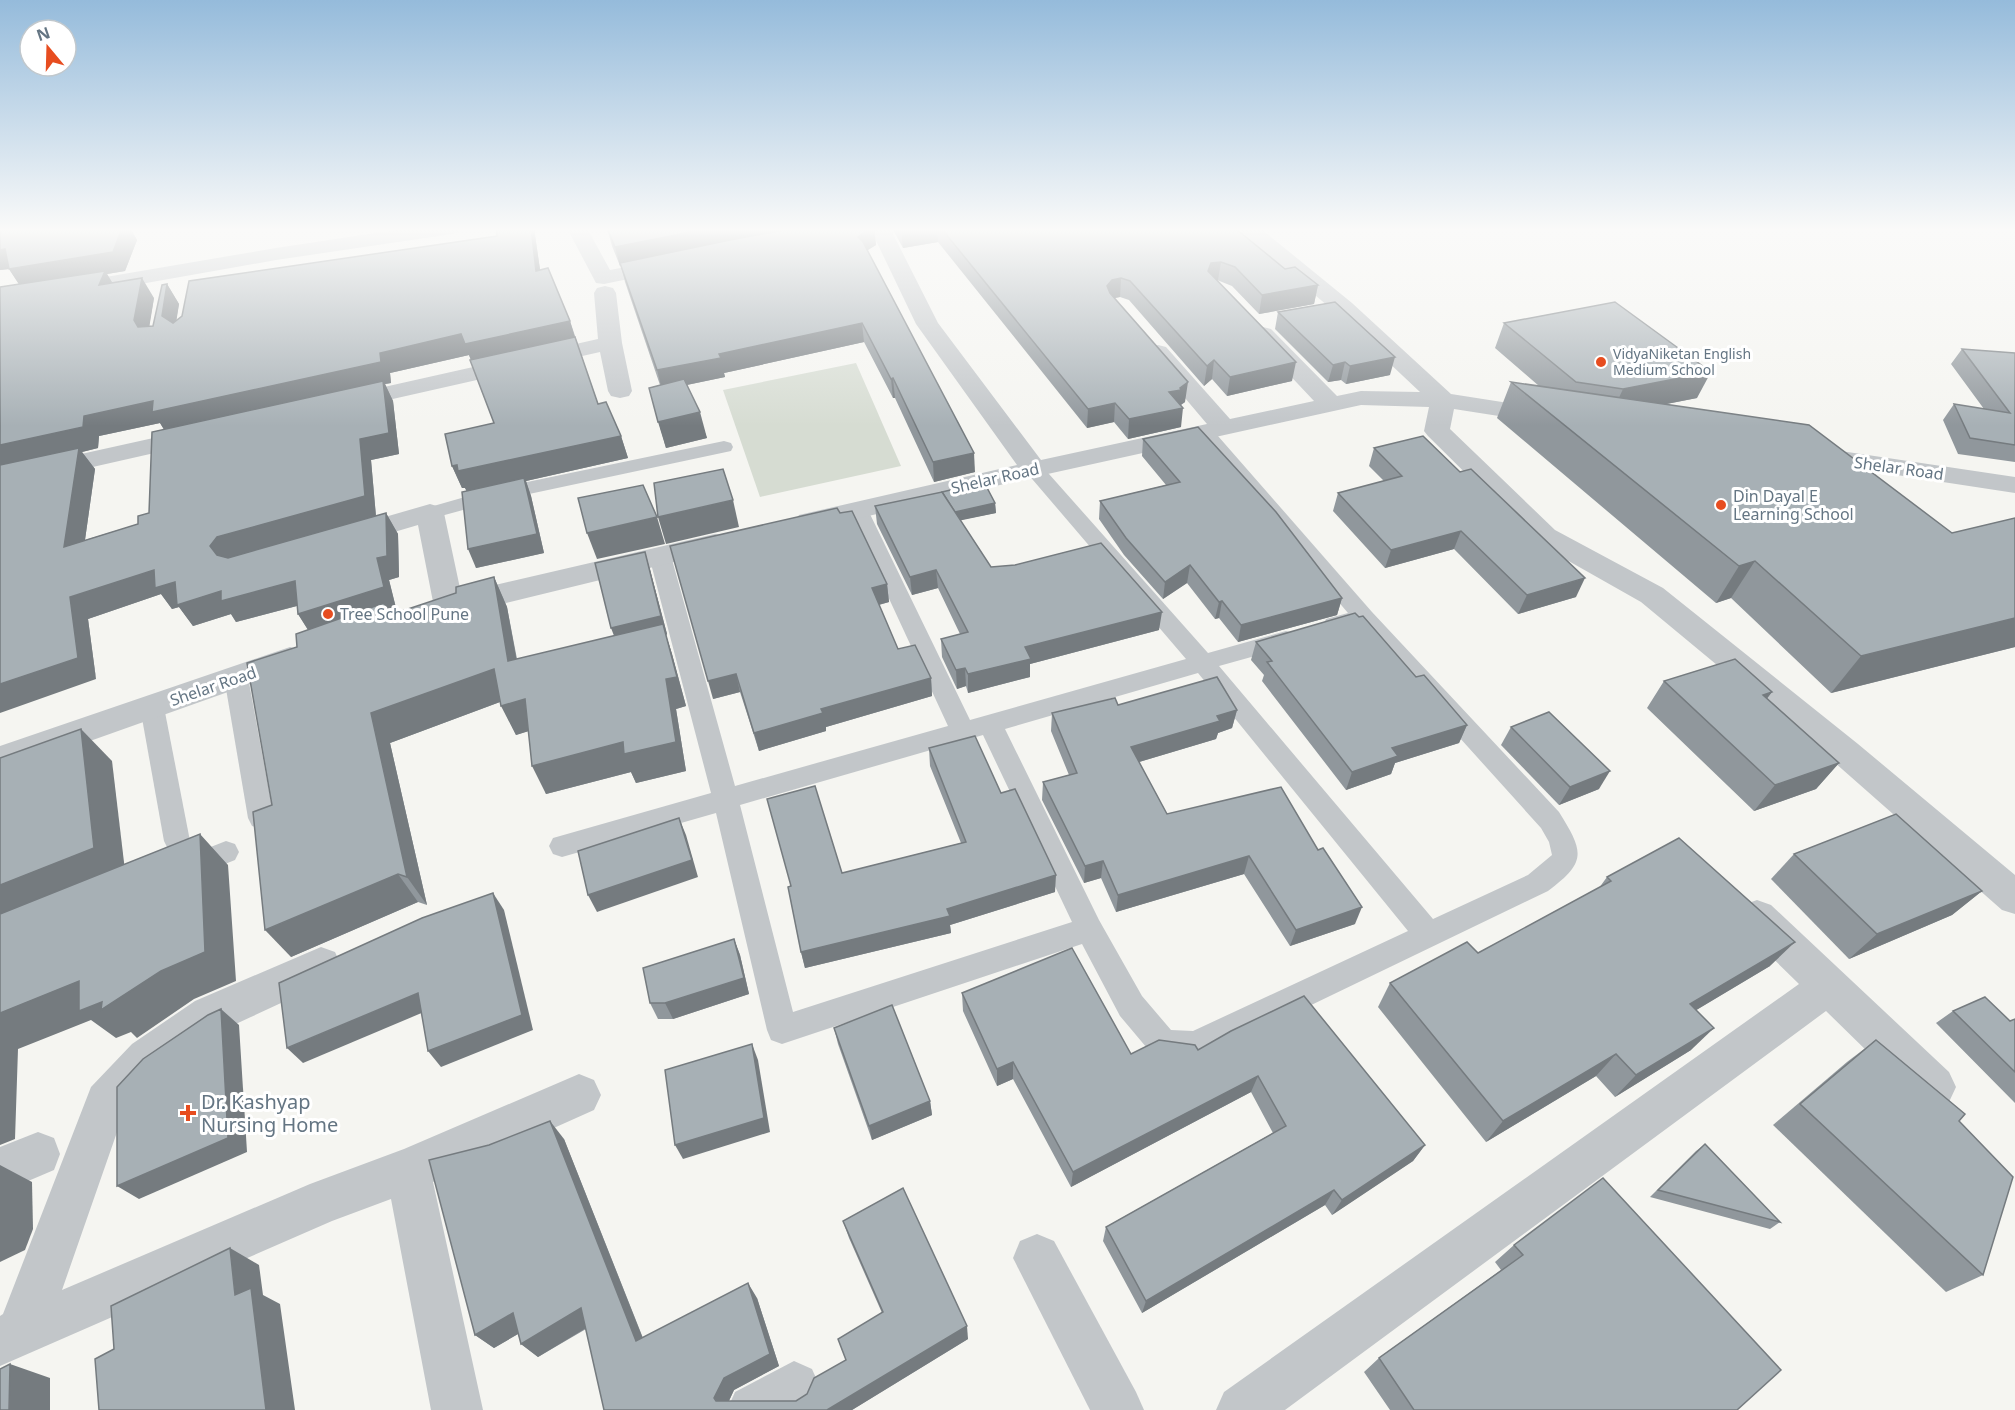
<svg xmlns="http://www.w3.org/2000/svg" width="2015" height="1410" font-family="'Noto Sans',sans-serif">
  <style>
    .green { fill: #d6dcd2 }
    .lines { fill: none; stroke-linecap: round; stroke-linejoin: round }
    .lane { fill: #c2c6c9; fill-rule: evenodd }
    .street { fill: #c2c6c9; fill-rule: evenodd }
    .wall { fill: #90979c; fill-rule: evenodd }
    .shaded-wall { fill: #757b7f }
    .building { fill: #a7b0b5; stroke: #757b7f; stroke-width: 1.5 }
    .poi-dot { fill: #e74d20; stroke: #fff; stroke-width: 2 }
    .labels { text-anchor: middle; stroke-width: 6; stroke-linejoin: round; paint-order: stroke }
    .far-poi-label { font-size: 14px; fill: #647583; stroke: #fff; text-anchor: start }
    .street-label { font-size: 16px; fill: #647583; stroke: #fff }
    .poi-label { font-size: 16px; fill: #647583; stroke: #fff; text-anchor: start }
    .near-poi-label { font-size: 20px; fill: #647583; stroke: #fff; text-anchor: start }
  </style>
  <rect width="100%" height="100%" fill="#f5f5f1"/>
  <path class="green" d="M856 363 901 466 760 497 723 390Z"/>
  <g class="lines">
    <g class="lane">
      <path d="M1204 426 1211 428 1372 612 1559 812C1584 852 1587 862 1548 891L1195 1061 1163 1058 1152 1054 1120 1016 1082 944 782 1044 771 1040 767 1030 716 813 562 857 553 854 549 846 553 838 711 793 649 556 653 551 660 549 667 551 671 556 735 786 948 726 848 510 851 506 858 504 865 506 868 510 970 720 1186 659 1027 473 1024 469 1027 465H1041L1208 653 1286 631 1294 633 1297 639 1294 645 1219 666 1433 919 1528 875 1552 855 1549 842 1541 828 1359 626 1334 633 1326 631 1323 625 1326 619 1348 613 1197 436 1195 432 1197 428ZM1198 673 1408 931 1193 1031 1171 1030 1142 996 1099 920 1005 729ZM983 735 1072 922 793 1012 740 805Z"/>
      <path d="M724 441 731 443 733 447 731 451 496 501 430 519 423 517 420 513 423 509 493 489Z"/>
      <path d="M236 668 244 671 248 677 274 818 270 826 261 829 252 826 248 818 224 677 228 671Z"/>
      <path d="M152 698 160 701 164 707 190 841 186 849 177 852 168 849 164 841 140 707 144 701Z"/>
      <path d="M226 841 235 844 239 852 235 860 190 878 180 875 176 867 180 859Z"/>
    </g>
    <g class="street">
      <path d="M408 228H462L459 232 452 234 276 260 0 309V295L276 248Z"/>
      <path d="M567 228H587L610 270 667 259 675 260 678 265 675 270 667 271 604 284 596 283Z"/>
      <path d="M870 228H890L938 323 1041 460 1207 424 1146 352 1150 347 1158 345 1166 347 1230 419 1314 401 1251 334 1255 329 1263 327 1271 329 1337 396 1361 391 1420 392 1336 313 1237 228H1260L1352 303 1451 394 1553 410 1557 415 1553 420 1544 423 1454 409 1450 429 1555 530 1663 588 1858 744 2015 875V914L2002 910 1834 762 1641 602 1535 542 1428 436 1424 431 1429 407 1361 405 1034 477 809 530 799 527 795 521 799 515 1017 465 916 324Z"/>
      <path d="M605 286 613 288 616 293 622 343 632 391 629 396 620 398 611 396 608 391 600 352 344 410 335 408 332 403 335 398 344 396 598 339 594 293 597 288Z"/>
      <path d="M194 429 203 432 207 437 203 442 0 488V472Z"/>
      <path d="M1814 447 2015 477V493L1805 461 1801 455 1805 449Z"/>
      <path d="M430 504 440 507 444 513 461 593 715 534 725 536 729 543 725 550 715 552 449 617 438 614 434 607 418 525 350 545 340 542 336 536 340 530Z"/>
      <path d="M290 647 301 650 306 658 301 666 0 773V746Z"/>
      <path d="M1757 900 1771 905 1949 1072 1956 1087 1949 1102 1934 1108 1919 1102 1826 1011 1285 1410H1216L1224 1392 1799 984 1743 929 1738 917 1743 905Z"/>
      <path d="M321 947 335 952 341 965 335 978 225 1029 162 1072 123 1115 62 1290 310 1184 404 1149 579 1074 594 1080 601 1095 594 1110 433 1182 483 1410H431L391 1199 332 1221 0 1366V1316L3 1314 91 1087 132 1044 195 1001Z"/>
      <path d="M38 1132 54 1138 60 1154 54 1170 0 1193V1147Z"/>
      <path d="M1037 1234 1054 1241 1136 1392 1144 1410H1090L1013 1258 1020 1241Z"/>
      <path d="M794 1361 812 1369 820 1387 812 1405 803 1410H727L735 1392Z"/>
    </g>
  </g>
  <g class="wall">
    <path d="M0 228H130L137 240 125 271 107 274 112 283 154 298 149 326H153L167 284 179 304 176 320 497 236 496 228H534L540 270 570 321 598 404 621 436 628 458 526 481 531 496 544 553 476 568 467 491 465 488H462L452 466 494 423 469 355 390 373 391 383 385 384 393 401 399 454 371 460 376 516 386 513 398 534 399 577 389 580 396 608 389 611 391 615 456 593 494 577 507 607 517 659 614 636 650 570 667 634 666 635 672 654 686 706 676 709 686 771 636 783 631 772 546 794 528 731 516 735 500 702 390 743 427 905 418 902 291 957 272 805 297 647 308 630 298 614 297 606 236 622 231 614 193 626 179 607 172 609 161 594 88 619 96 679 19 284 9 269 0 270ZM160 423 164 429 149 513 138 524 85 540 95 469 82 452 98 448 99 436Z"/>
    <path d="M607 228H874L876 245 867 250 975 472 934 482 895 398H893L864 342 724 373 725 377 687 385 707 438 666 448 649 388 660 385 625 282 621 266H620L612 246Z"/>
    <path d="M892 228H1235L1285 269 1318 285 1314 304 1259 314 1232 286 1217 280 1292 381 1227 396 1212 379 1204 386 1129 300 1120 297 1114 298 1185 402 1181 405V427L1128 439 1114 422 1087 428 938 242 903 248Z"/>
    <path d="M1278 312 1390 375 1346 384 1341 380 1328 382 1275 329Z"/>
    <path d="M1504 323 1697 398 1666 404 1952 533 2015 518V647L1831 693 1731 598 1716 603 1497 418 1511 382 1539 386 1495 348Z"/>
    <path d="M1962 349 2015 353V462L1958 454 1943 420 1954 404 1984 409 1951 364Z"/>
    <path d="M1143 439 1342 598 1337 615 1238 642 1219 618 1215 619 1187 583 1163 599 1124 555 1099 519 1100 501 1166 485 1142 456Z"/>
    <path d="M1374 448 1576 597 1518 614 1454 549 1385 568 1333 511 1338 493 1384 481 1369 466Z"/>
    <path d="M995 503 996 513 960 520 991 567 1159 630 1030 664V677L968 693 966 686 957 689 942 657 941 639 960 634 938 588 912 595 877 524 875 506Z"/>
    <path d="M840 513 887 584 889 602 879 605 898 649 931 678 932 696 826 727V731L759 751 740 692 713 699Z"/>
    <path d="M1359 617 1416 677 1467 725 1459 743 1395 763 1391 774 1346 790 1262 681 1264 675 1251 660 1256 642Z"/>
    <path d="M1664 681 1772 692 1767 698 1839 763 1816 789 1754 811 1647 708Z"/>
    <path d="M1118 705 1237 710 1232 728 1218 733 1216 739 1139 762 1167 814 1281 787 1355 924 1290 946 1244 874 1116 912 1101 878 1084 883 1042 800 1043 782 1069 775 1051 731 1052 713Z"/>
    <path d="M1511 727 1599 789 1559 805 1501 745Z"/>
    <path d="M929 748 1001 793 1055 892 950 925 951 933 805 968 801 952 791 886 961 843 930 766Z"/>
    <path d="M1794 854 1982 891 1952 915 1849 959 1771 879Z"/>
    <path d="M1607 877 1770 966 1696 1010 1691 1050 1615 1097 1596 1076 1486 1142 1378 1007 1390 983 1478 953 1599 888Z"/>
    <path d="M734 939 740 955 749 994 673 1019H658L650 1003Z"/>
    <path d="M962 993 1131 1054 1198 1050 1425 1145 1413 1161 1332 1215 1325 1205 1142 1313 1103 1241 1106 1227 1273 1133 1251 1092 1071 1187 1013 1079 997 1086 963 1011Z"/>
    <path d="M1953 1011 2010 1021 2015 1019V1103L1936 1023Z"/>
    <path d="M834 1028 930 1101 932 1115 872 1140 838 1044Z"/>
    <path d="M1876 1040 1959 1121 1983 1275 1946 1292 1773 1125 1847 1062Z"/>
    <path d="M564 1139 643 1338 757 1298 779 1366 734 1390 729 1401H796L807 1394 846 1360 882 1313 849 1238 843 1221 968 1339 852 1410H604L586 1329 538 1357 521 1344 518 1334 494 1348 475 1335Z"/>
    <path d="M1705 1144 1780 1222 1770 1229 1650 1197 1696 1151Z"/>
    <path d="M1514 1245 1737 1410H1390L1364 1372 1379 1358 1501 1270 1495 1262Z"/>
  </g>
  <g class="shaded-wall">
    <path d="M109 228H130L137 240 125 271 107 274 117 290 22 289 9 269 0 270V250Z"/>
    <path d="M531 228H534L543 290 536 271Z"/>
    <path d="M711 228H804L620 266 615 247Z"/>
    <path d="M872 228H874L876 245 860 255 858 237Z"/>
    <path d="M911 228H937L938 242 903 248 901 230Z"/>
    <path d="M1221 262 1218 280 1208 282V271L1211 263Z"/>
    <path d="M142 278 154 298 147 341 134 320Z"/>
    <path d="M1121 278 1120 297 1110 299 1107 286 1112 280Z"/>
    <path d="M167 284 179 304 174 336 162 316Z"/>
    <path d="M1318 285 1314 304 1259 314 1262 295Z"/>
    <path d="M570 321 576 341 473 365 469 355 390 373 391 383 385 384 393 401 399 454 371 460 376 517 225 567 210 546 166 433 160 423 99 436 98 448 82 452 95 469 81 568 0 470V445L84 416 380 353 461 334Z"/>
    <path d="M862 323 864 342 724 373 725 377 662 390 657 370 719 354Z"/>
    <path d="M1395 357 1390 375 1346 384 1350 366Z"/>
    <path d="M1214 360 1212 379 1204 386 1207 366Z"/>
    <path d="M1296 362 1292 381 1227 396 1230 377Z"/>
    <path d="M1345 362 1341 380 1328 382 1333 365Z"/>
    <path d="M1711 372 1697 398 1611 415 1623 389Z"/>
    <path d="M893 378 895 398H893L891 379Z"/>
    <path d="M1188 382 1185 402 1179 406 1183 408 1181 427 1128 439 1129 419 1169 392 1180 388Z"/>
    <path d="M1115 403 1114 422 1087 428 1088 409Z"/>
    <path d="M700 412 707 438 666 448 658 422Z"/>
    <path d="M621 436 628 458 526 481 531 496 544 553 476 568 468 549V494L465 488H462L452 466Z"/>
    <path d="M974 453 975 472 934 482 933 462Z"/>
    <path d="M733 500 739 527 666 544 658 517Z"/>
    <path d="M995 503 996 513 953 522 952 513Z"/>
    <path d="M386 513 398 534 399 577 389 580 396 608 389 611 401 633 312 636 298 614 377 558Z"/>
    <path d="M657 517 665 544 597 559 587 533Z"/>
    <path d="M1461 531 1454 549 1385 568 1391 550Z"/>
    <path d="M645 552 650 570 667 634 666 635 672 654 686 706 676 709 686 771 636 783 631 772 546 794 532 766 618 646 611 628Z"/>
    <path d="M1755 561 1731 598 1716 603 1739 566Z"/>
    <path d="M1190 565 1187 583 1163 599 1165 582Z"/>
    <path d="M154 570 175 582 221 591 295 581 308 603 236 622 231 614 193 626 179 607 172 609 161 594 88 619 96 679 0 713V684L70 597Z"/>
    <path d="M936 570 938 588 912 595 910 577Z"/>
    <path d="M494 577 507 607 522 690 508 661Z"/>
    <path d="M1585 578 1576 597 1518 614 1527 595Z"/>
    <path d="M887 584 889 602 874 606 872 588Z"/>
    <path d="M1342 598 1337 615 1238 642 1241 625Z"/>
    <path d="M1222 601 1219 618 1215 619 1219 602Z"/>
    <path d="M1162 612 1159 630 1030 664V677L968 693V674L1025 647Z"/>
    <path d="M2015 618V647L1831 693 1861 656Z"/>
    <path d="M965 668 966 686 957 689 956 670Z"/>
    <path d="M494 669 508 699 390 743 427 905 407 877 371 713Z"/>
    <path d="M736 674 740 692 713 699 708 681Z"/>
    <path d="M931 678 932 696 826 727V731L759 751 754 733 821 709Z"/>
    <path d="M1772 692 1752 718 1763 695Z"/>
    <path d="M525 699 539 728 516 735 501 706Z"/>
    <path d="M1237 710 1232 728 1218 733 1216 739 1129 765 1131 747 1217 716Z"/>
    <path d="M1467 725 1459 743 1395 763 1391 774 1346 790 1352 772 1392 748Z"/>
    <path d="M81 729 112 761 126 879 0 931V885Z"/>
    <path d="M1839 763 1816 789 1754 811 1775 785Z"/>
    <path d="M1610 771 1599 789 1559 805 1570 787Z"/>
    <path d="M679 818 686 835 698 877 597 912 588 895Z"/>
    <path d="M200 834 228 865 236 981 194 999 137 1038 131 1032 116 1038 91 1020 18 1049 15 1139 0 1145V1013Z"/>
    <path d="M1249 856 1244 874 1116 912 1118 895Z"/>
    <path d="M1103 861 1101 878 1084 883 1085 866Z"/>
    <path d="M398 874 418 902 291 957 265 930Z"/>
    <path d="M1056 875 1055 892 950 925 951 933 805 968 801 952 947 909Z"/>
    <path d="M1982 891 1952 915 1849 959 1877 934Z"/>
    <path d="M493 893 504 910 533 1030 441 1067 428 1051Z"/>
    <path d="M1362 907 1355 924 1290 946 1296 930Z"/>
    <path d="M734 939 740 955 749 994 673 1019 665 1003Z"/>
    <path d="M1795 942 1770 966 1668 1027 1690 1004Z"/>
    <path d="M418 993 431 1009 303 1063 287 1048Z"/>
    <path d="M221 1009 239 1025 247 1152 139 1199 117 1186Z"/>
    <path d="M1714 1028 1691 1050 1615 1097 1636 1075Z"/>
    <path d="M752 1044 758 1060 770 1132 683 1159 675 1145Z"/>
    <path d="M1616 1054 1596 1076 1486 1142 1503 1121Z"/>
    <path d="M1013 1062V1079L997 1086V1069Z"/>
    <path d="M1258 1076 1251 1092 1071 1187 1073 1172Z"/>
    <path d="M930 1101 932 1115 872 1140 869 1126Z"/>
    <path d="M550 1121 564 1139 649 1354 636 1341Z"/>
    <path d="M1425 1145 1413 1161 1332 1215 1342 1200Z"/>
    <path d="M0 1165 32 1182 33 1229 25 1250 0 1262Z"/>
    <path d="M1334 1190 1325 1205 1142 1313 1146 1301Z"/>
    <path d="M230 1248 259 1265 263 1295 280 1304 295 1410H266L235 1295Z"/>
    <path d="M748 1283 757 1298 779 1366 734 1390 725 1409 714 1398Z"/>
    <path d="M581 1308 596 1322 538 1357 521 1344Z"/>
    <path d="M513 1313 530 1327 494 1348 475 1335Z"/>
    <path d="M967 1326 968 1339 852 1410H827Z"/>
    <path d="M10 1364 50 1378V1410H9Z"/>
  </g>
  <g class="building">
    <path d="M0 228H122L113 252 9 269 5 249 0 250Z"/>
    <path d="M496 228H531L536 271 548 268 570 321 465 344 461 334 380 353 381 362 152 412 153 401 84 416 83 427 0 445V287L105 271 99 285 142 278 134 320 138 327 153 326 162 285 167 284 162 316 173 323 182 316 189 281 497 236Z"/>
    <path d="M607 228H711L615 247Z"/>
    <path d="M795 228H872L858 237 863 242 974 453 933 462 893 378 891 379 862 323 719 354 721 358 657 370 620 263 730 240Z"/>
    <path d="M941 228H1235L1285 269 1295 267 1318 285 1262 295 1235 267 1221 262 1211 263 1208 271 1296 362 1230 377 1214 360 1207 366 1130 281 1121 278 1112 280 1107 286 1110 293 1188 382 1180 388 1181 390 1169 392 1183 408 1129 419 1115 403 1088 409Z"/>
    <path d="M1335 302 1395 357 1350 366 1345 362 1333 365 1278 312Z"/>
    <path d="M1615 302 1711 372 1623 389 1576 382 1504 323Z"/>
    <path d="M575 337 598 404 606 402 621 436 458 471 457 465 452 466 445 434 494 423 470 360Z"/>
    <path d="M1962 349 2015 353V445L1970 438 1954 404 2010 413Z"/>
    <path d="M684 379 700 412 658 422 649 388Z"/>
    <path d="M383 381 389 433 360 439 365 496 217 537 210 546 217 555 228 558 386 513 387 556 377 558 384 587 298 614 295 581 221 601V591L177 605 175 582 155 588 154 570 70 597 78 658 0 684V465L79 448 64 547 138 524V516L149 513 152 432Z"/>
    <path d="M1511 382 1809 425 1952 533 2015 518V618L1861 656 1755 561 1739 566Z"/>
    <path d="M1198 427 1276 512 1342 598 1241 625 1222 601 1219 602 1190 565 1165 582 1126 538 1100 501 1180 482 1143 439Z"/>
    <path d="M1423 436 1460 472 1471 469 1585 578 1527 595 1461 531 1391 550 1338 493 1402 476 1374 448Z"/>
    <path d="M723 469 733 500 658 517 654 483Z"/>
    <path d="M524 478 537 534 468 549 462 492Z"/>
    <path d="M984 482 995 503 955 512 942 492Z"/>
    <path d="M643 485 657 517 587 533 578 498Z"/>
    <path d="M942 492 991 567 1015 565 1101 543 1162 612 1025 647 1031 659 968 674 965 668 956 670 941 639 968 632 936 570 910 577 875 506Z"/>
    <path d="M837 508 840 513 852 511 887 584 872 588 898 649 915 645 931 678 821 709 823 713 754 733 736 674 708 681 670 546Z"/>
    <path d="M645 552 661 616 611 628 595 563Z"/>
    <path d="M494 577 508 661 663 624 677 677 666 679 676 742 624 754 623 742 532 766 525 699 501 706 494 669 371 713 407 877 398 874 265 930 253 812 272 805 247 663 297 647 296 634 384 603 387 616 456 593V587Z"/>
    <path d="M1355 613 1359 617 1363 616 1416 677 1424 675 1467 725 1392 748 1398 756 1352 772 1267 662 1272 661 1256 642Z"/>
    <path d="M1735 659 1772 692 1763 695 1839 763 1775 785 1664 681Z"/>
    <path d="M1217 677 1237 710 1217 716 1220 721 1131 747 1167 814 1281 787 1318 850 1323 848 1362 907 1296 930 1249 856 1118 895 1103 861 1085 866 1043 782 1077 773 1052 713 1115 698 1118 705Z"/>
    <path d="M1549 712 1610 771 1570 787 1511 727Z"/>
    <path d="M81 729 94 848 0 885V758Z"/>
    <path d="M975 736 1001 793 1015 789 1056 875 947 909 950 916 801 952 788 887 791 886 767 799 815 786 842 873 966 842 929 748Z"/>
    <path d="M1896 814 1982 891 1877 934 1794 854Z"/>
    <path d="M679 818 692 860 588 895 578 851Z"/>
    <path d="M200 834 205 952 161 971 101 1010 102 1002 79 1011V981L0 1013V914Z"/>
    <path d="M1679 838 1795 942 1690 1004 1714 1028 1636 1075 1616 1054 1503 1121 1390 983 1467 942 1478 953 1611 881 1607 877Z"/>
    <path d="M493 893 522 1015 428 1051 418 993 287 1048 279 983 422 918Z"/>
    <path d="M734 939 744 978 665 1003H650L643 968Z"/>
    <path d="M1072 948 1131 1054 1159 1040 1195 1045 1198 1050 1231 1031 1304 996 1425 1145 1342 1200 1334 1190 1146 1301 1106 1227 1286 1126 1258 1076 1073 1172 1013 1062 997 1069 962 993Z"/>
    <path d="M1985 997 2010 1021 2015 1019V1072L1953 1011Z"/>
    <path d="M892 1005 930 1101 869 1126 834 1028Z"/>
    <path d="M221 1009 228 1138 117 1186V1087L143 1059 208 1015Z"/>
    <path d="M1876 1040 1965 1114 1959 1121 2013 1177 1983 1275 1800 1104Z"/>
    <path d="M752 1044 764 1118 675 1145 665 1070Z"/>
    <path d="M550 1121 636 1341 748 1283 770 1354 724 1378 714 1398 716 1401H796L807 1394 814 1378 846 1360 838 1339 883 1312 843 1221 903 1188 967 1326 827 1410H604L581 1308 521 1344 513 1313 475 1335 429 1160 489 1145Z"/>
    <path d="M1705 1144 1780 1222 1658 1190Z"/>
    <path d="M1603 1178 1781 1370 1737 1410H1414L1379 1358 1523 1255 1514 1245Z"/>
    <path d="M230 1248 235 1295 251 1288 266 1410H99L95 1359 114 1349 111 1306Z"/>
    <path d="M10 1364 9 1410H0V1369Z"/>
  </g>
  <linearGradient id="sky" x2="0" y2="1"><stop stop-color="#95bbdb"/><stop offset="0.54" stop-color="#fafaf9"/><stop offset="1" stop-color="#fafaf9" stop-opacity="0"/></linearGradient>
  <rect width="2015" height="426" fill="url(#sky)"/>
  <g class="poi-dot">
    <circle cx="1601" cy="362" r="6"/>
    <circle cx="1721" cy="505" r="6"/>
    <circle cx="328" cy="614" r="6"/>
    <path d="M185 1104h6v6h6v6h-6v6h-6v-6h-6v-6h6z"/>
  </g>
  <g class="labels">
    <g class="far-poi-label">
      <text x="1613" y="359">VidyaNiketan English<tspan x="1613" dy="16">Medium School</tspan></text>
    </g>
    <g class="street-label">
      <text transform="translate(1899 468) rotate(8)" y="6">Shelar Road</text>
      <text transform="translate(995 478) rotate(-13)" y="6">Shelar Road</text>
      <text transform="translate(213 686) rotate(-19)" y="6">Shelar Road</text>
    </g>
    <g class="poi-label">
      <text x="1733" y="502">Din Dayal E<tspan x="1733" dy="18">Learning School</tspan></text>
      <text x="340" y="620">Tree School Pune</text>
    </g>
    <g class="near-poi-label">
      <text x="201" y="1109">Dr. Kashyap<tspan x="201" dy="23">Nursing Home</tspan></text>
    </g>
  </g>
  <g transform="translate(48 48) rotate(341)"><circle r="28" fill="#ffffff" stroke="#c1c8cd" stroke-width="1.5"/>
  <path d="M0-4.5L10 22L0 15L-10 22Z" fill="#e74d20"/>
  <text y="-9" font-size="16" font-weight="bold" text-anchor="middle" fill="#647583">N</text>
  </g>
</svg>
